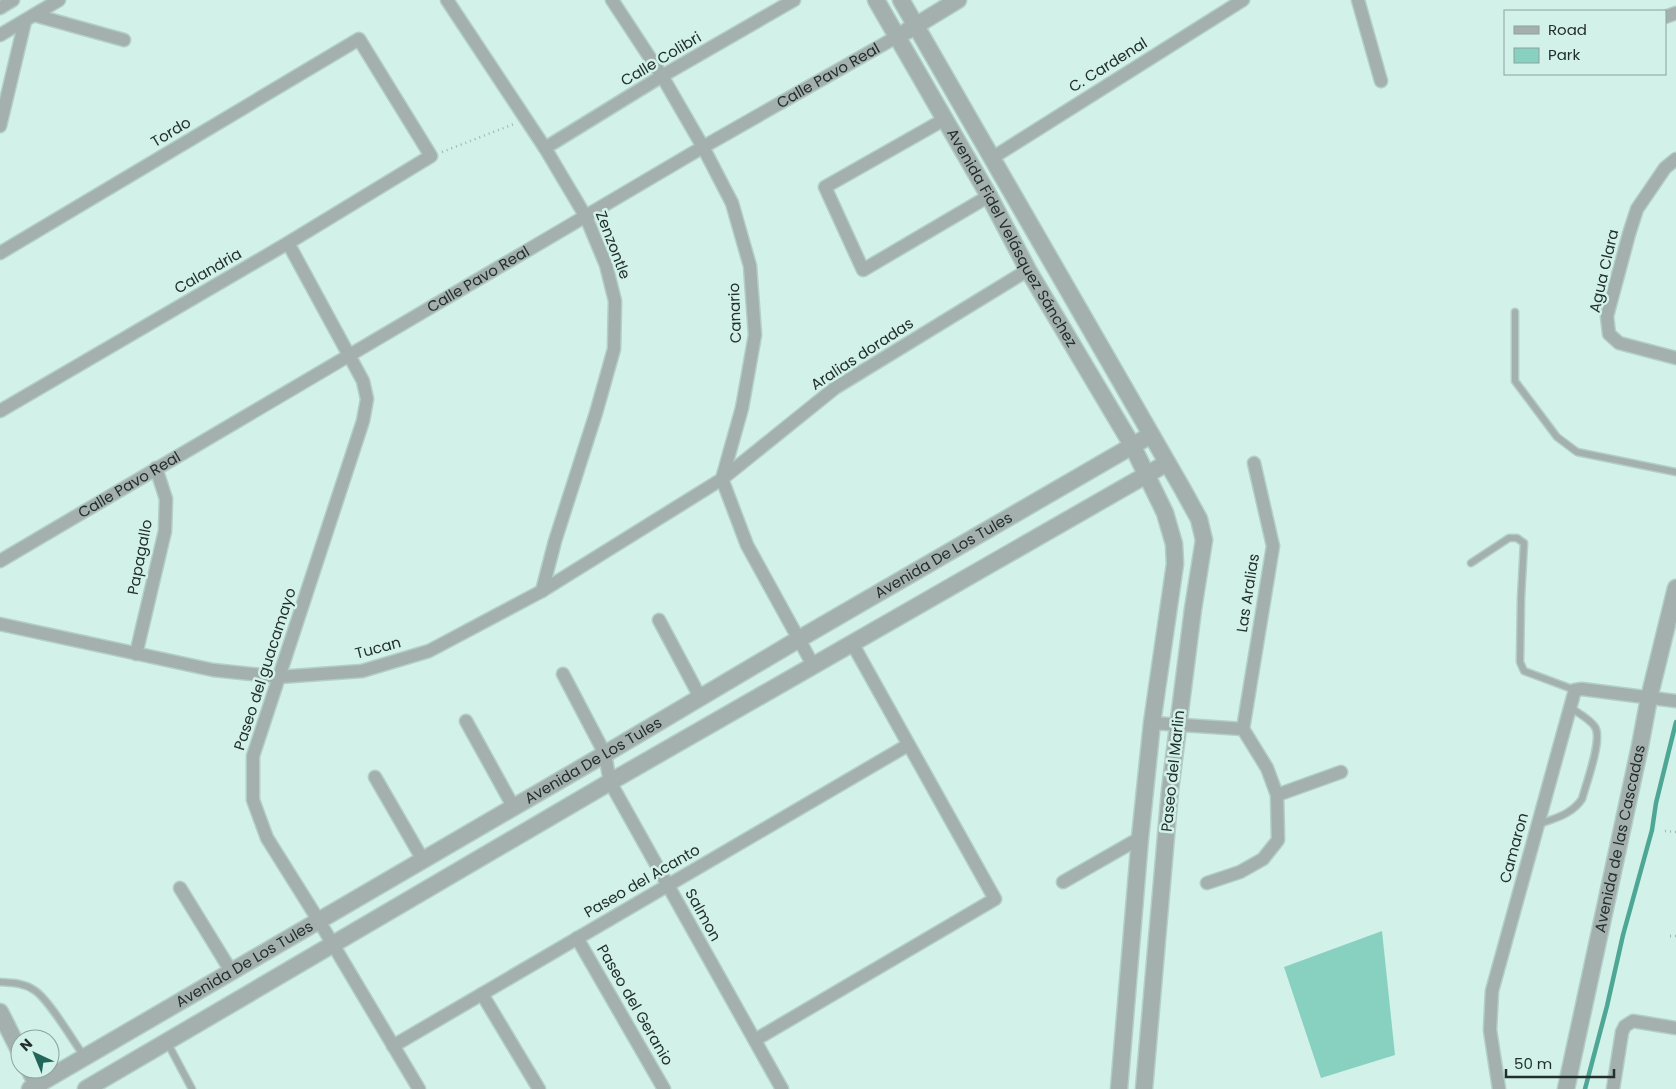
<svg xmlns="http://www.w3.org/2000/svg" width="1676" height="1089" font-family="Poppins,sans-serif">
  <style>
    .green { fill: #88d1c1 }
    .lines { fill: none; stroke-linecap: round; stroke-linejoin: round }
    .stream { stroke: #4ea695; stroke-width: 4.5 }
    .service-casing { stroke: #b2cec7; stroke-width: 9 }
    .minor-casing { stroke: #b2cec7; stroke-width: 15 }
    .tertiary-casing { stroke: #b2cec7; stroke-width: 19 }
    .path { stroke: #9db6af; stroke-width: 2.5; stroke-dasharray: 1 4; stroke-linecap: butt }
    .service { stroke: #a3b0ad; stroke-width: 6 }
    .minor { stroke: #a3b0ad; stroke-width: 12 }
    .tertiary { stroke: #a3b0ad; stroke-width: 16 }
    .labels { text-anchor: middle; stroke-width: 5; stroke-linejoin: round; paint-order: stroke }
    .street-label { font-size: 15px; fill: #232f2c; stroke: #d2f1e9 }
  </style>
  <rect width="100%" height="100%" fill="#d2f1e9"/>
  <path class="green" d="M1382 931 1395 1055 1321 1078 1284 967Z"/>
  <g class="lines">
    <path class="stream" d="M1585 1089 1607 1006 1623 935 1652 830 1656 803 1676 722"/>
    <g class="service-casing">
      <g id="service">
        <path d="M1515 312V381L1557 437 1577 452 1676 472"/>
        <path d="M1471 563 1509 538H1517L1524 543 1521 598 1520 662 1524 671 1575 690"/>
        <path d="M1539 824C1556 818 1572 814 1582 799 1586 784 1603 739 1595 727 1590 719 1578 713 1571 708"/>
        <path d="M0 982C12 983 24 983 34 990 48 998 73 1041 84 1056"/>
        <path d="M167 1042 192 1089"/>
      </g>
    </g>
    <g class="minor-casing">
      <g id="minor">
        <path d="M447 0 545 148 586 217 606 265 615 301 614 349 596 413 555 541 542 591"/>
        <path d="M612 0 662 76 703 147 732 203 750 266 755 335 742 408 722 479 747 545 813 665"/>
        <path d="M1358 0 1381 81"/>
        <path d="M0 8 13 0"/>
        <path d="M34 15 124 40"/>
        <path d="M1665 17 1676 13"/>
        <path d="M0 35 59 0"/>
        <path d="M945 119 825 187 863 270 989 196"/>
        <path d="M0 126 25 21"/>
        <path d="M545 148 662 76 794 0"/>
        <path d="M992 158 1243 0"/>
        <path d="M1676 159 1665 168 1637 209 1629 234 1607 316 1609 334 1619 343 1676 358"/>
        <path d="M288 243 363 381 367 399 363 421 253 756V800L267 838 319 921 419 1089"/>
        <path d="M0 253 359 39 431 156 288 243 0 411"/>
        <path id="s1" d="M0 561 703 147 898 36"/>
        <path d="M659 620 700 697"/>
        <path d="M0 624 213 670 279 677 362 671 429 651 542 591 722 479 835 388 1028 270"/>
        <path d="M136 654 165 531 166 499 156 468"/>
        <path d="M563 674 605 754 610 782 782 1089"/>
        <path d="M466 721 513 806"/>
        <path d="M1152 723 1243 729"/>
        <path d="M375 777 423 860"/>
        <path d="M1277 795 1341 772"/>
        <path d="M1063 882 1140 838"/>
        <path d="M1207 883 1240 872 1263 859 1278 840 1277 795 1267 768 1243 729 1273 546 1254 463"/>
        <path d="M180 888 231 971"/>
        <path d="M577 938 664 1089"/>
        <path d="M482 994 539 1089"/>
        <path d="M755 1040 995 899 852 643"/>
        <path d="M393 1046 908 745"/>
        <path d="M1499 1089 1490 1030 1492 991 1575 690 1582 689 1676 701"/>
        <path d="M1613 1089 1622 1032 1625 1026 1633 1021 1676 1028"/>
      </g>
    </g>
    <g class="tertiary-casing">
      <g id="tertiary">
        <path id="s2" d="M876 0 989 196 1028 270 1132 445 1165 513 1174 544 1175 564 1152 723 1140 838 1119 1089"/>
        <path d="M901 0 1182 488 1199 519 1204 540 1193 609 1170 790 1144 1089"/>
        <path d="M907 31 958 0"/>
        <path d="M0 1012 20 1052"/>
        <path d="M29 1069 39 1089"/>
        <path id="s3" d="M30 1089 605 754 799 639 1151 435"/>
        <path d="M86 1089 610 782 1167 463"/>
        <path id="s4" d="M1566 1089 1640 746 1649 698 1676 588"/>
      </g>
    </g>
    <g class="path">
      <path d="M442 152 514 124"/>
      <path d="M1665 831 1676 832"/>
      <path d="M1670 936H1676"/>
    </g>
    <use href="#service" class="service"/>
    <use href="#minor" class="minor"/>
    <use href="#tertiary" class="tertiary"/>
  </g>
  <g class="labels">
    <g class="street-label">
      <text transform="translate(661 59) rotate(-31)" y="5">Calle Colibri</text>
      <text transform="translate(1108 65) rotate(-32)" y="5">C. Cardenal</text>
      <text dy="5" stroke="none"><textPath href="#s1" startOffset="960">Calle Pavo Real</textPath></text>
      <text transform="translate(171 132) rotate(-31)" y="5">Tordo</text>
      <text dy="5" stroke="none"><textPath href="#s2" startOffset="274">Avenida Fidel Velásquez Sánchez</textPath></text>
      <text transform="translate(613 245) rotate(69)" y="5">Zenzontle</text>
      <text transform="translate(208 271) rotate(-30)" y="5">Calandria</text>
      <text transform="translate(1604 271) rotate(-77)" y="5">Agua Clara</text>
      <text dy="5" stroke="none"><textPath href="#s1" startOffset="555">Calle Pavo Real</textPath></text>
      <text transform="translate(735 313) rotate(-92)" y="5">Canario</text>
      <text transform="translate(862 354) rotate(-33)" y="5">Aralias doradas</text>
      <text dy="5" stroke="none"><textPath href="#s1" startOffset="150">Calle Pavo Real</textPath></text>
      <text dy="5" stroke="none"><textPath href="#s3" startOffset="1058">Avenida De Los Tules</textPath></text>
      <text transform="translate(140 557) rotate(-79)" y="5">Papagallo</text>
      <text transform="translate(1248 593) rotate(-81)" y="5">Las Aralias</text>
      <text transform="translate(378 648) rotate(-15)" y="5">Tucan</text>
      <text transform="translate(265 669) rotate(-72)" y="5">Paseo del guacamayo</text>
      <text dy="5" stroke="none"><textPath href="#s3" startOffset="652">Avenida De Los Tules</textPath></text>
      <text transform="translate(1173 771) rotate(-84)" y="5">Paseo del Marlin</text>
      <text dy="5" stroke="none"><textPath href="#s4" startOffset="256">Avenida de las Cascadas</textPath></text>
      <text transform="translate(1514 848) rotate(-75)" y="5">Camaron</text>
      <text transform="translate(642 881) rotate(-30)" y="5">Paseo del Acanto</text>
      <text transform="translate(703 915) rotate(61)" y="5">Salmon</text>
      <text dy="5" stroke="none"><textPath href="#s3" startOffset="248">Avenida De Los Tules</textPath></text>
      <text transform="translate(635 1005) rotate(60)" y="5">Paseo del Geranio</text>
    </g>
  </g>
  <rect x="1504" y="10" width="162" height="65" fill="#d2f1e9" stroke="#8ca39d"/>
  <rect x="1514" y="26" width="25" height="8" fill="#a3b0ad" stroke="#8ca39d"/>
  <text x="1548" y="35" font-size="15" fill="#232f2c">Road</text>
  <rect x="1514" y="48" width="25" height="15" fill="#88d1c1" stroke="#8ca39d"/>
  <text x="1548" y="60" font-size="15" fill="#232f2c">Park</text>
  <g transform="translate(35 1054) rotate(316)"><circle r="24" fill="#d2f1e9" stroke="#8ca39d"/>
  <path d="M0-4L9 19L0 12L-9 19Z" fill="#20665a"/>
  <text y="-8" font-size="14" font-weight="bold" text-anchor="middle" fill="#232f2c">N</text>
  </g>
  <path d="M1506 1069v8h108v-8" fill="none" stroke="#232f2c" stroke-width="2.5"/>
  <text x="1514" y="1069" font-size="15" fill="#232f2c" stroke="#d2f1e9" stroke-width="4" paint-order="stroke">50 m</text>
</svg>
